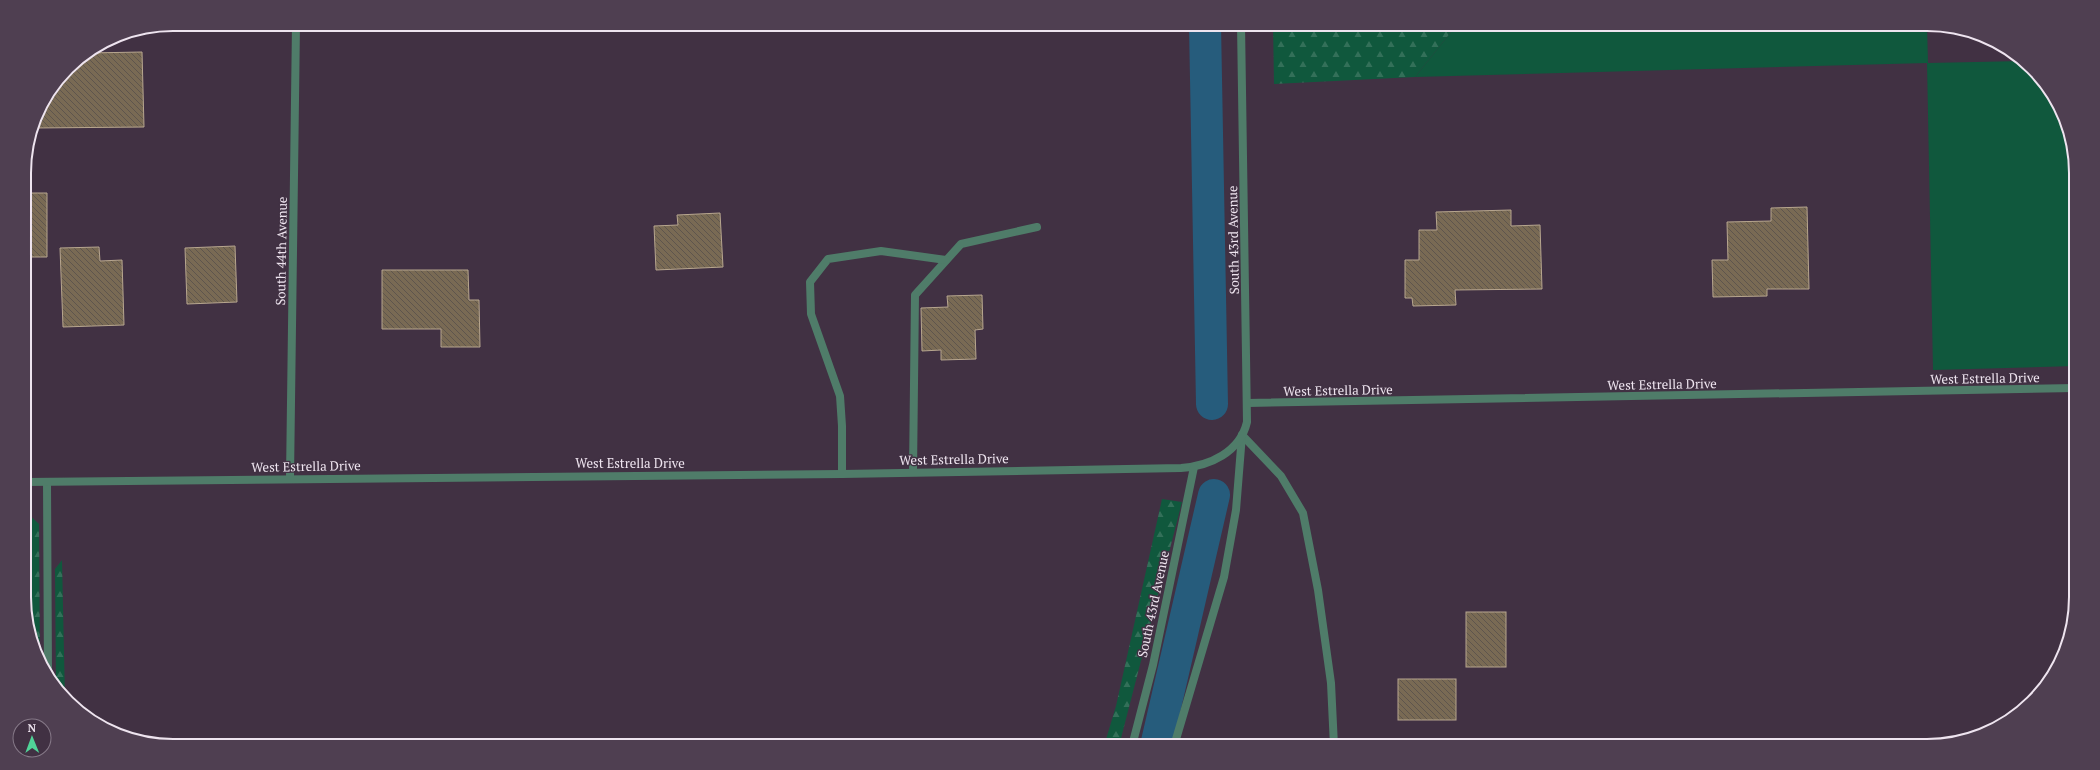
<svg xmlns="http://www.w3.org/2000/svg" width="2100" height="770" font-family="'PT Serif',serif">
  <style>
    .green { fill: #10583d }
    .forest { fill: url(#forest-firs) }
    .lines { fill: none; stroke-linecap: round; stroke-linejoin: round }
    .canal { stroke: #265c7c; stroke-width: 32 }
    .building { fill: url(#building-back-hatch); stroke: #b7a68f }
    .service { stroke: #4f7c69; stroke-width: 8 }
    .minor { stroke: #4f7c69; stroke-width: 8 }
    .labels { text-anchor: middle; stroke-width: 3; stroke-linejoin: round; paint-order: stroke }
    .street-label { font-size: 13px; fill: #eee4ef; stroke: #413143 }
    .rim { fill: none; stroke: #eee4ef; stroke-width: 2 }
  </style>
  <defs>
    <pattern id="forest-firs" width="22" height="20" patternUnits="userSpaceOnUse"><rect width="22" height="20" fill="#10583d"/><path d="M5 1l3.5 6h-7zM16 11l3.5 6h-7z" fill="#337059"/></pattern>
    <pattern id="building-back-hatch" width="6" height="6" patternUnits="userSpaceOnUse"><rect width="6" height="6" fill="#796a54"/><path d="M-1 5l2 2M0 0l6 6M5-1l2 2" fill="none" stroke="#5e554d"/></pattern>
  </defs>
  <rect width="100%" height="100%" fill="#413143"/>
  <path class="green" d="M1456 24H1927L1928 63 2023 61 2039 75 2061 107 2075 153V366L1933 370 1927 63 1415 77 1455 27Z"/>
  <g class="forest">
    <path d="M1273 24H1456L1455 27 1415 77 1274 84Z"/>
    <path d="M1162 499 1182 502 1119 746H1104L1116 706Z"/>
    <path d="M26 512 39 524 40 664 27 626Z"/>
    <path d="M62 560 65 699 56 688 55 569Z"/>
  </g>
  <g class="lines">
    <g class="canal">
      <path d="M1205 24 1212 404"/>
      <path d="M1156 746 1214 495"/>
    </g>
  </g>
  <g class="building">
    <path d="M142 52 144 127 35 128 39 107 74 61 88 53Z"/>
    <path d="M24 193H47V257H25Z"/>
    <path d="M1807 207 1809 289H1767V296L1713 297 1712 260H1728L1727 222 1771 221V208Z"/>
    <path d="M1511 210V226L1540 225 1542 289 1455 290 1456 305 1413 306 1412 298H1405V260H1419V230H1437L1436 212Z"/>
    <path d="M720 213 723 267 656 270 654 226 678 225 677 215Z"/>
    <path d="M235 246 237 302 187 304 185 248Z"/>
    <path d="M99 247 100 261 122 260 124 325 63 327 60 248Z"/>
    <path d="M382 270H468L469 300H479L480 347H441V329H382Z"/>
    <path d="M982 295 983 329 975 330 976 359 941 360V350L922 351 921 308 948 307 947 296Z"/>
    <rect x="1466" y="612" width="40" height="55"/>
    <rect x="1398" y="679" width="58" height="41"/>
  </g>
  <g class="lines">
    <g class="service">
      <path d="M1242 435 1281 476 1303 513 1318 590 1331 683 1334 746"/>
      <path d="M913 472 915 295 961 244 1037 227"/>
      <path d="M842 474V426L840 396 811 314 810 282 828 259 881 251 946 260"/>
      <path d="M47 482 48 677"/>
      <path d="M1174 746 1224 577 1236 510 1242 435"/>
    </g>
    <g class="minor">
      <path d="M1248 403 2075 388"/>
      <path d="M290 478 296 24"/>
      <path d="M26 482 842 474 1181 468C1210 466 1240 452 1247 422L1241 24"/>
      <path d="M1132 746 1153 665 1194 467"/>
    </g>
  </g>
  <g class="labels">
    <g class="street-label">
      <text transform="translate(1233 240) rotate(-91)" y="5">South 43rd Avenue</text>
      <text transform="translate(281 251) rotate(-89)" y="5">South 44th Avenue</text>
      <text transform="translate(1985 378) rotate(-1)" y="5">West Estrella Drive</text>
      <text transform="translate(1662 384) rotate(-1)" y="5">West Estrella Drive</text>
      <text transform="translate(1338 390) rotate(-1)" y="5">West Estrella Drive</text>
      <text transform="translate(954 459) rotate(-1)" y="5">West Estrella Drive</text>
      <text x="630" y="468">West Estrella Drive</text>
      <text transform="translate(306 466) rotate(-1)" y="5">West Estrella Drive</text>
      <text transform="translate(1153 604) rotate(-78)" y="5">South 43rd Avenue</text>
    </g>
  </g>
  <path d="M0 0H2100V770H0ZM173 31H1927A142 142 0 0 1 2069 173V597A142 142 0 0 1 1927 739H173A142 142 0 0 1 31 597V173A142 142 0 0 1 173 31Z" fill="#4f3f51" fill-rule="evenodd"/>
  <path class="rim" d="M173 31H1927A142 142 0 0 1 2069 173V597A142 142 0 0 1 1927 739H173A142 142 0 0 1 31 597V173A142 142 0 0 1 173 31Z"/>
  <g transform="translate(32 738) rotate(359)"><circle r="19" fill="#413143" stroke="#867988"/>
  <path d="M0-3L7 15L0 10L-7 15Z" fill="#50d398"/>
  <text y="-6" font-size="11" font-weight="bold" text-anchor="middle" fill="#eee4ef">N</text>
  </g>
</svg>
